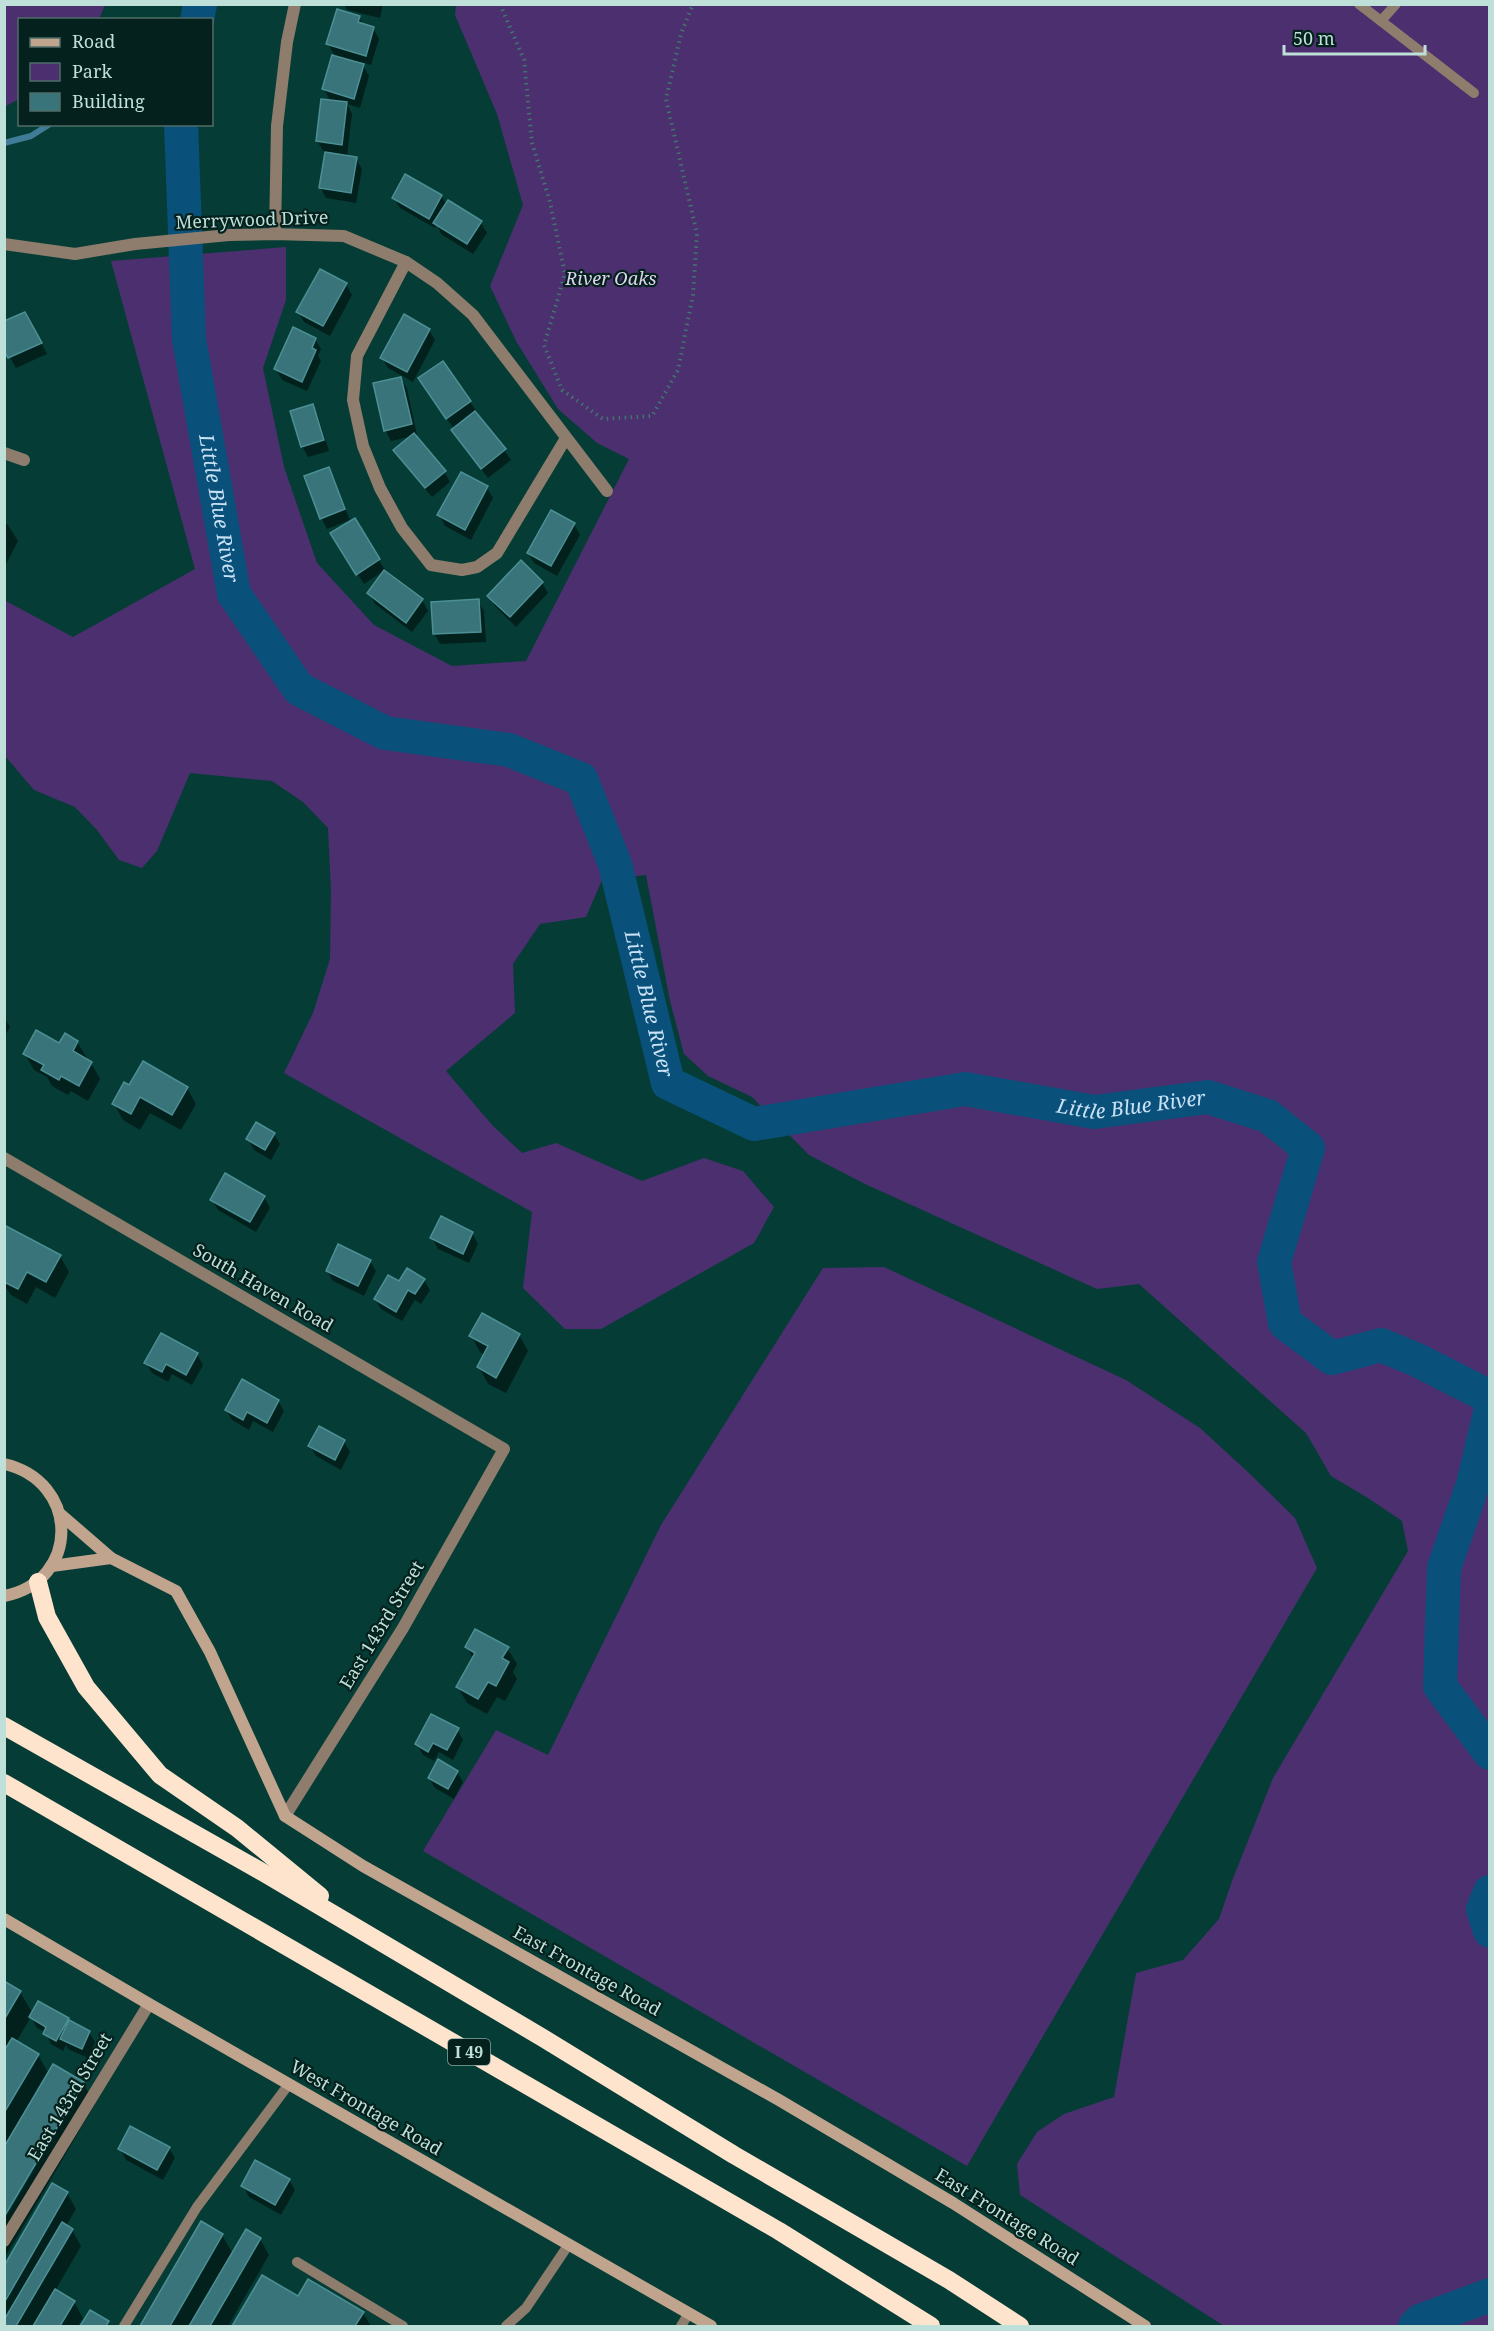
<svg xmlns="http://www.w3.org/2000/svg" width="1494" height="2331" font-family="'Noto Serif',serif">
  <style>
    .green { fill: #4b2f6f }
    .shadow { fill: #0007 }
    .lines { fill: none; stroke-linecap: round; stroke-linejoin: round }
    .stream { stroke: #407c97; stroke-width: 6 }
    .river { stroke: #09517b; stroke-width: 34 }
    .building { fill: #387479; stroke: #4c9095; stroke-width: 1.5 }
    .path { stroke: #44746d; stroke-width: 4; stroke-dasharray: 1.5 4.5; stroke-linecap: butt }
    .lane { stroke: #8e7c6d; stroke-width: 10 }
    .street { stroke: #8e7c6d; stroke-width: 12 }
    .secondary { stroke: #c1a48d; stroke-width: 12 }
    .highway { stroke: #fee3cd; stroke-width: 18 }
    .labels { text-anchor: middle; stroke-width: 4.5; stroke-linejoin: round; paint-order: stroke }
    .shield { fill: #05211d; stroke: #87a6a1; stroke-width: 1.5 }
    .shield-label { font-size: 16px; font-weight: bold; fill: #bfdfd9 }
    .street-label { font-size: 18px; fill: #bfdfd9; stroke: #05211d }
    .park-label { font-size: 18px; font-style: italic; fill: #ddd4ee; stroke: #05211d }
    .water-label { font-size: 20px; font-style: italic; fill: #c8e1f4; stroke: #05211d }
  </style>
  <rect width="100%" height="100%" fill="#053d36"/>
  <g class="green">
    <path d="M4 5H105L99 19 20 20 19 99 6 106Z"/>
    <path d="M456 5H1489V2326H1224L1020 2195 1017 2164 1037 2132 1064 2114 1114 2097 1136 1973 1183 1960 1219 1919 1232 1881 1273 1778 1408 1551 1402 1521 1368 1498 1331 1476 1306 1433 1139 1284 1097 1289 865 1184 809 1155 752 1097 708 1076 684 1054 670 1001 646 875 602 880 586 917 540 924 513 964 515 1013 446 1071 493 1126 522 1153 556 1143 642 1181 704 1158 743 1171 774 1207 754 1243 601 1329H565L523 1288 532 1212 284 1073 313 1013 330 959 331 890 328 828 303 802 272 781 190 773 157 851 142 868 119 860 97 830 75 807 34 790 5 756 4 600 73 637 195 569 111 261 286 247V300L263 368 284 467 317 563 374 625 452 666 526 661 629 459 597 443 558 409 516 341 490 286 523 205 497 114 455 15Z"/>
    <path d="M884 1267 1126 1380 1200 1428 1249 1473 1295 1518 1317 1568 967 2166 423 1851 496 1730 548 1755 661 1525 823 1268Z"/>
  </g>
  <g class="shadow">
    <path d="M344 4H383L380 18 347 10Z"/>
    <path d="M359 17 364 26 373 28 379 39 371 65 361 62 369 76 360 108 347 104 352 114 347 157 356 159 362 169 356 203 326 198 320 187 327 152H324L317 141 331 102 324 89 336 58 328 44Z"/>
    <path d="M441 196 447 205 481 223 487 233 473 254 441 234 437 225 435 228 400 208 394 198Z"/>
    <path d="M346 284 352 295 330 336 304 322 298 312Z"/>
    <path d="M32 325 47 354 16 368 4 346Z"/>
    <path d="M429 330 435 340 413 382 388 368 382 358Z"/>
    <path d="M315 339 321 349 318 356 321 361 307 391 282 380 276 369Z"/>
    <path d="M401 378 407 389 417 435H414L444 471 450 482 432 497 401 461 395 450 413 436 391 441 385 430Z"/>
    <path d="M426 389 470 402 511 460 488 478 459 441 453 431 454 429Z"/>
    <path d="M312 406 318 416 329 451 308 457 302 446Z"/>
    <path d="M328 468 350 520 327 529 321 518Z"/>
    <path d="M461 474 487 488 493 498 471 540 445 526 439 515Z"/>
    <path d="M354 520 385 570 364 584 338 544Z"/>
    <path d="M4 523 8 525 18 541 4 568Z"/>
    <path d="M574 524 580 535 557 576 534 563 528 553Z"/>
    <path d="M385 572 422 600 428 611 412 632 375 604 369 593Z"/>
    <path d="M542 583 548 593 516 627 495 606 489 596Z"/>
    <path d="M478 601 484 611 486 642 440 644 434 633Z"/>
    <path d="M4 1017 10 1027 4 1037Z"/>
    <path d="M77 1042 87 1058 85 1060 91 1063 100 1079 88 1101 71 1091 68 1095 52 1086 47 1077 34 1070 25 1054Z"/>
    <path d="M130 1087 187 1088 196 1104 181 1130 150 1113 140 1130 123 1120 114 1104Z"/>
    <path d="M274 1134 280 1144 271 1160 254 1150 248 1139Z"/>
    <path d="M264 1197 270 1208 256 1232 218 1210 212 1200Z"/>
    <path d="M4 1227 60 1256 69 1272 55 1298 36 1287 27 1304 11 1295 4 1285Z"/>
    <path d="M472 1233 478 1244 469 1263 438 1249 432 1238Z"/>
    <path d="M370 1261 376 1271 364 1296 333 1281 327 1271Z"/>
    <path d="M424 1280 430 1290 421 1304 415 1300 402 1321 381 1309 375 1299 399 1283Z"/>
    <path d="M519 1335 528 1351 506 1393 488 1384 479 1367 485 1355 480 1352 471 1336Z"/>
    <path d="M197 1354 203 1365 192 1385 172 1374 168 1382 152 1373 146 1363Z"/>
    <path d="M278 1401 284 1411 273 1432 253 1421 249 1430 232 1420 226 1410Z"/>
    <path d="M320 1428 344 1442 350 1452 341 1470 316 1456 310 1446Z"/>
    <path d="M467 1647 507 1648 517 1664 513 1672 517 1679 505 1701 497 1697 487 1714 467 1703 458 1687 473 1659Z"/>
    <path d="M457 1729 463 1740 453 1760 439 1752 434 1761 423 1755 417 1744Z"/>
    <path d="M457 1772 463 1782 454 1799 435 1788 429 1778Z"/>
    <path d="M4 1983 20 1992 33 2014 68 2019 70 2023 89 2032 95 2042 88 2058 68 2049 66 2045 63 2051 51 2044 45 2032 37 2028 31 2017 16 2042 38 2055 49 2074 83 2083 95 2104 4 2259V2220L80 2091H76L4 2214Z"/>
    <path d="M169 2148 175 2158 163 2180 126 2160 120 2149Z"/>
    <path d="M289 2180 295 2190 281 2215 249 2197 243 2186Z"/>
    <path d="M67 2193 76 2209 66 2226 72 2230 81 2246 55 2291 74 2302 83 2318 78 2326H4V2269Z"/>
    <path d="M201 2223 222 2235 233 2254 260 2239 269 2255 228 2326H141Z"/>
    <path d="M263 2277 298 2298 363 2313 371 2326H234Z"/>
    <path d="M90 2313 108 2323 110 2326H82Z"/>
  </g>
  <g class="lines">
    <path class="stream" d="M4 143 31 136 50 124"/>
    <g class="river">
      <path d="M197 20 200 4"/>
      <path id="s1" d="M181 124 189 339 234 594 299 689 385 733 509 750 581 779 615 864 668 1083 754 1124 965 1089 1094 1112 1208 1097 1268 1116 1308 1148 1274 1262 1285 1323 1332 1358 1381 1345 1417 1360 1490 1397"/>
      <path d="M1490 1413 1473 1484 1444 1568 1440 1686 1490 1753"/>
      <path d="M1490 1892 1483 1909 1490 1931"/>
      <path d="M1415 2326 1420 2321 1490 2295"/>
    </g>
  </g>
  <g class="building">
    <path d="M337 9 360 16 358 22 374 27 366 56 326 44Z"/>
    <path d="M332 55 364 64 354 99 322 89Z"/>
    <path d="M321 99 347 102 342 145 316 141Z"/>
    <path d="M325 152 357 157 351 193 319 188Z"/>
    <path d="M405 174 442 195 429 219 392 198Z"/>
    <path d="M448 200 482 221 467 244 433 223Z"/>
    <path d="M320 269 347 283 323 326 296 312Z"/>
    <path d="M25 312 42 343 8 358 4 350V321Z"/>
    <path d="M404 314 430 329 407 372 380 358Z"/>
    <path d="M293 327 316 338 312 348 316 350 302 382 274 369Z"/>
    <path d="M443 361 471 401 446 419 418 378Z"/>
    <path d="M401 377 412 424 384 431 373 383Z"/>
    <path d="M313 404 324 440 301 447 290 411Z"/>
    <path d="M475 411 506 449 481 469 451 430Z"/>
    <path d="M414 433 446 471 425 488 393 450Z"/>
    <path d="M329 467 345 509 320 519 304 476Z"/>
    <path d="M461 472 488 486 465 530 437 515Z"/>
    <path d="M551 510 575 523 551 566 527 553Z"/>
    <path d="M355 518 380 559 356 575 330 533Z"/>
    <path d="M521 560 543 582 510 617 487 596Z"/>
    <path d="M384 570 423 599 406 623 367 593Z"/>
    <path d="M479 599 481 632 433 634 431 602Z"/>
    <path d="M36 1030 59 1043 65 1033 78 1041 73 1051 92 1062 79 1086 61 1076 59 1080 41 1070 44 1065 23 1054Z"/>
    <path d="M143 1061 188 1087 172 1115 140 1097 131 1114 112 1104 124 1082 129 1085Z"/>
    <path d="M256 1122 275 1133 265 1150 246 1139Z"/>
    <path d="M225 1173 265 1196 250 1222 210 1200Z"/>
    <path d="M441 1216 473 1232 463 1254 430 1238Z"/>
    <path d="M4 1225 61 1255 46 1282 27 1272 18 1289 4 1282Z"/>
    <path d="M338 1244 371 1260 358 1286 326 1271Z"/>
    <path d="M407 1268 425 1279 415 1294 408 1290 396 1312 374 1299 388 1275 399 1281Z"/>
    <path d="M482 1313 520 1334 496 1378 477 1367 488 1346 469 1336Z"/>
    <path d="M161 1333 198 1353 186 1375 166 1364 162 1372 144 1363Z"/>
    <path d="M242 1379 279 1400 267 1423 247 1412 243 1420 225 1410Z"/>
    <path d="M319 1426 345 1440 335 1460 308 1446Z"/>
    <path d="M475 1629 509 1647 502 1658 509 1662 496 1686 488 1682 478 1699 456 1687 475 1653 465 1647Z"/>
    <path d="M431 1714 459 1728 447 1750 433 1743 428 1752 415 1744Z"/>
    <path d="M438 1759 458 1771 448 1789 428 1778Z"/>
    <path d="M4 1981 21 1991 4 2020Z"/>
    <path d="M38 2001 69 2018 56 2041 43 2034 46 2027 29 2017Z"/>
    <path d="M69 2020 90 2031 82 2049 60 2039Z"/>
    <path d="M12 2038 39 2054 4 2113V2051Z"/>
    <path d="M53 2064 84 2082 4 2217V2147Z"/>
    <path d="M130 2126 170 2147 157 2170 118 2149Z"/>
    <path d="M255 2160 290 2179 275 2205 241 2186Z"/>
    <path d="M52 2183 68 2192 4 2303V2266Z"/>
    <path d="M201 2221 223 2234 170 2326H140Z"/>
    <path d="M62 2222 73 2229 16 2326H4V2320Z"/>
    <path d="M246 2229 261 2238 210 2326H189Z"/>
    <path d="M262 2275 298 2296 308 2279 364 2312 355 2326H232Z"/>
    <path d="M55 2289 75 2301 60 2326H33Z"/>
    <path d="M90 2310 109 2321 106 2326H80Z"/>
  </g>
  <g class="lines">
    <path class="path" d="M500 4 524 60 532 143 550 202 565 274 544 345 562 390 603 419 652 416 678 370 693 295 697 234 666 99 681 34 693 4"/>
    <g class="lane">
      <path d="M1359 4 1381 21 1396 4"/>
      <path d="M1381 21 1474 93"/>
      <path d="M297 2262 403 2326"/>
      <path d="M124 2326 197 2207 289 2084"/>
      <path d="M506 2326 526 2308 569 2244"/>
      <path d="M681 2326 689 2313"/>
    </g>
    <g class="street">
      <path d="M275 234 277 126 287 42 295 4"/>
      <path d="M4 244 75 254 135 244 229 235 275 234 344 236 406 262 437 283 473 315 607 491"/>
      <path d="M406 262 357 356 353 400 363 446 380 488 402 528 431 565 462 570 477 567 497 553 566 438"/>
      <path d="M4 453 24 460"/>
      <path d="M4 1158 504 1449 403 1628 285 1816"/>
      <path d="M4 2241 149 2004"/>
    </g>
    <g class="secondary">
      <path d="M4 1464C80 1481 81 1581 4 1596"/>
      <path d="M59 1513 111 1558 176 1591 210 1652 285 1816 363 1866 779 2100 953 2203 1145 2326"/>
      <path d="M52 1566 111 1558"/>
      <path d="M4 1919 149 2004 711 2326"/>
    </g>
    <g class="highway">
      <path d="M38 1582 47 1617 86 1687 160 1775 237 1828 320 1896"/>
      <path d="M4 1726 264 1873 543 2038 734 2155 949 2280 1020 2326"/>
      <path d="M4 1783 779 2231 931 2326"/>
    </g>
  </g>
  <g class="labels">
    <rect class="shield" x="448" y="2039" width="42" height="26" rx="4.5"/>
    <g class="shield-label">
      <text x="469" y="2058">I 49</text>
    </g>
    <g class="street-label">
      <text transform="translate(252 220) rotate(-2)" y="6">Merrywood Drive</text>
      <text transform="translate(263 1288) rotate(30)" y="6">South Haven Road</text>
      <text transform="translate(382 1625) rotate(-59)" y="6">East 143rd Street</text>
      <text transform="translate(587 1971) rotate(29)" y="6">East Frontage Road</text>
      <text transform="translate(70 2097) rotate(-59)" y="6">East 143rd Street</text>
      <text transform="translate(366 2108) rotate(30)" y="6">West Frontage Road</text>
      <text transform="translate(1007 2217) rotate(32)" y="6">East Frontage Road</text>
    </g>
    <g class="park-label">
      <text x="611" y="285">River Oaks</text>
    </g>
    <g class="water-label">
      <text dy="7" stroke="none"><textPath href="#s1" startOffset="387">Little Blue River</textPath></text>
      <text dy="7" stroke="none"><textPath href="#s1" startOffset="1124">Little Blue River</textPath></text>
      <text dy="7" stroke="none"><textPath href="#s1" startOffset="1683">Little Blue River</textPath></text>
    </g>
  </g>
  <rect width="1494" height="2331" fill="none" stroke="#bfdfd9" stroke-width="12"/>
  <rect x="18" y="18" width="195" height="108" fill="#05211d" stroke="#4f6d68" stroke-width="1.5"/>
  <rect x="30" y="38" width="30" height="9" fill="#c1a48d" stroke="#4f6d68" stroke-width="1.5"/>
  <text x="72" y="48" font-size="18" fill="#bfdfd9">Road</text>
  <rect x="30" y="63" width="30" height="18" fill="#4b2f6f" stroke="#4f6d68" stroke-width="1.5"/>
  <text x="72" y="78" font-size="18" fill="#bfdfd9">Park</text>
  <rect x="30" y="93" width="30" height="18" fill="#387479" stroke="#4f6d68" stroke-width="1.5"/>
  <text x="72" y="108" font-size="18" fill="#bfdfd9">Building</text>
  <path d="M1284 45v9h141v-9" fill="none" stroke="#bfdfd9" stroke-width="3"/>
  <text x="1293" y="45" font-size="18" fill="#bfdfd9" stroke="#05211d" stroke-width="4.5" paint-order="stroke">50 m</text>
</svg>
